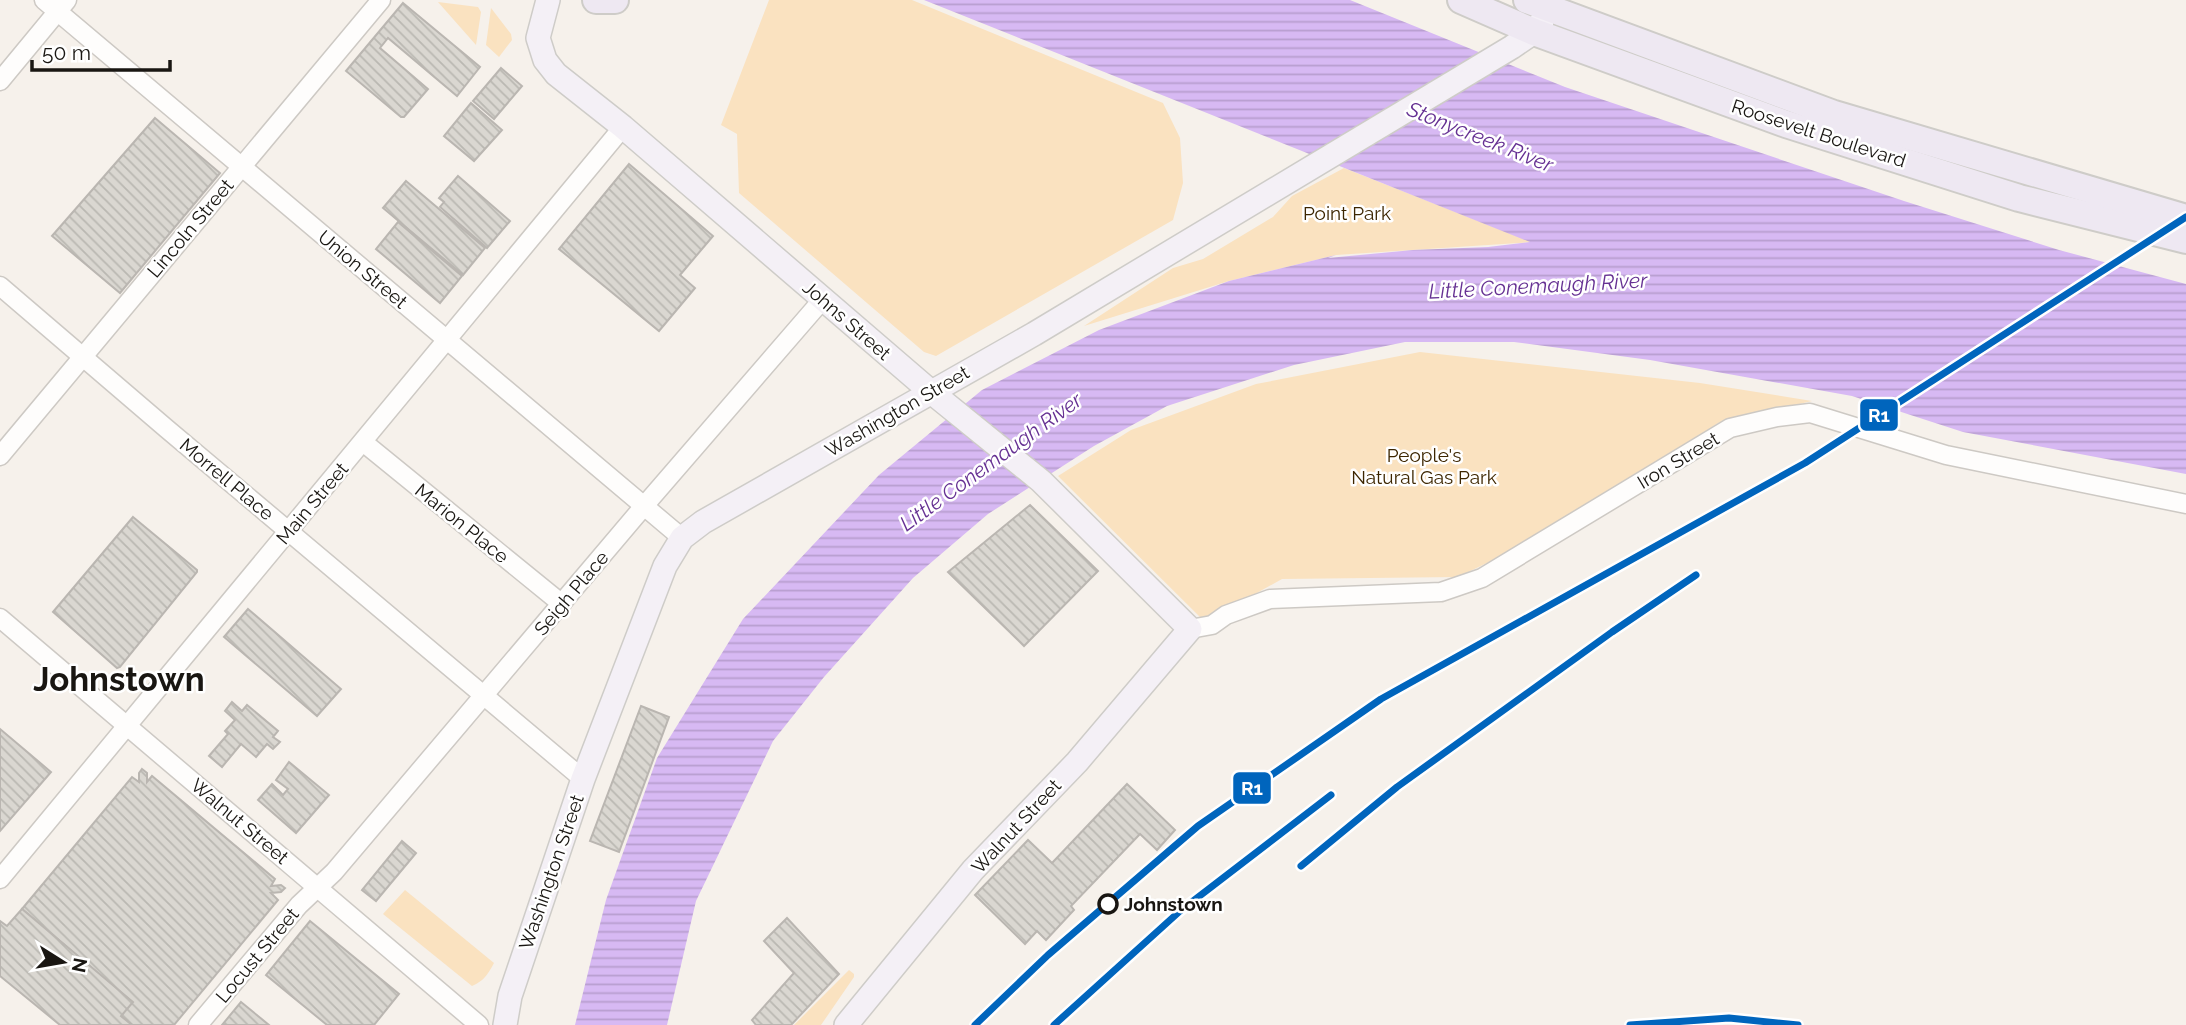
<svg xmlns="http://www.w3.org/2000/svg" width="2186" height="1025" font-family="Raleway,sans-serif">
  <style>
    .green { fill: #fae2c0 }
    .water { fill: url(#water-rules) }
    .building { fill: url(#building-back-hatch); stroke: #bab6b1; stroke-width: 2 }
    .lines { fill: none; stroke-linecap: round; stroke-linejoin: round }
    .minor-casing { stroke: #cdc9c4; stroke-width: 21 }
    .major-casing { stroke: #ceccc8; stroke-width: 26 }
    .highway-casing { stroke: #ceccc8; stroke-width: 30 }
    .minor { stroke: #fefdfc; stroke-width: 18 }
    .major { stroke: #f4f0f6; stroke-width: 23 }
    .highway { stroke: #eee8f2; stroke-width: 26 }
    .rail-casing { stroke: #cdcccb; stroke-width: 8 }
    .rail { stroke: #fff; stroke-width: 5; stroke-dasharray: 16; stroke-linecap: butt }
    .rail-1-casing { stroke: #fff; stroke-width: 12 }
    .rail-1 { stroke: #0065bd; stroke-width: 7 }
    .stop-dot { fill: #fff; stroke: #191612; stroke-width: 3.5 }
    .labels { text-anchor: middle; stroke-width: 5; stroke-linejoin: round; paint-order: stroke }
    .street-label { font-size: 19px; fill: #191612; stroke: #fff }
    .park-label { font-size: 19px; fill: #3d2600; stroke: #fff }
    .stop-label { font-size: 19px; font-weight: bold; fill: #191612; stroke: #fff; text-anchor: start }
    .water-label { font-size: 21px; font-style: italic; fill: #663193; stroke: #fff }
    .town-label { font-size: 33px; font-weight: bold; fill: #191612; stroke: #fff }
    .line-badge { stroke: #fff; stroke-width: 2.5 }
    .badge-label { font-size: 19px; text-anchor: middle; font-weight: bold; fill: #fff }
  </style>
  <defs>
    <pattern id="water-rules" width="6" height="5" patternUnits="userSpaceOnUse" patternTransform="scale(1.75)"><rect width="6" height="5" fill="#d7b9f3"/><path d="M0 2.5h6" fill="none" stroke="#b89ecf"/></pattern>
    <pattern id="building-back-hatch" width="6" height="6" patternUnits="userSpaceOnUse" patternTransform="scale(1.75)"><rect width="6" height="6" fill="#dad7d1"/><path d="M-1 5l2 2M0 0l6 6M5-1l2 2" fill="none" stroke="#bab8b2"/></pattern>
  </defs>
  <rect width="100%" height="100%" fill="#f6f1eb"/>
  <g class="green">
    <path d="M769 0H912L1163 103 1180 138 1183 183 1173 220 936 356 924 352 739 193 737 134 721 125Z"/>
    <path d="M438 2 478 7 481 12 476 45Z"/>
    <path d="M491 8 511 34 512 40 499 57 486 45Z"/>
    <path d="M1344 168 1532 242 1336 255 1229 281 1084 326 1173 268 1203 259 1273 217 1292 196Z"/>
    <path d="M1420 352 1700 383 1812 401 1718 423 1553 531 1458 577 1282 579 1205 622 1058 476 1131 430 1256 384Z"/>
    <path d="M405 890 494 963C488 974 484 981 472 986L383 914Z"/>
    <path d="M849 970 854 974V977L821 1025H794Z"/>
  </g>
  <path class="water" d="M924 0H1350L1565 87 1904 201 2059 250 2186 284V474L1963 432 1852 396 1650 360 1514 342H1405L1294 365 1167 406 1094 446 988 514 913 578 824 677 773 741 696 901 667 1025H575L606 900 657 758 743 619 879 475 982 390 1099 330 1229 281 1336 255 1328 258 1413 250 1488 247 1530 242Z"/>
  <g class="building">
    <path d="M403 3 480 67 457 96 388 38 380 48 428 89 404 117H401L346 71Z"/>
    <path d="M501 68 522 86 494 119 473 101Z"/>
    <path d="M471 103 502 130 474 161 444 136Z"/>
    <path d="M155 118 220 173 120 293 52 236Z"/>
    <path d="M629 164 713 236 680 275 695 288 659 331 559 249Z"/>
    <path d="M458 176 510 221 487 248 440 207 444 202 439 198Z"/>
    <path d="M406 181 485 248 463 275 383 208Z"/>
    <path d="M398 222 462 276 440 303 376 249Z"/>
    <path d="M1030 505 1098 571 1024 646 948 572Z"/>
    <path d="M133 517 197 570V572L120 667 117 668 53 612Z"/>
    <path d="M248 609 341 689 317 716 224 637Z"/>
    <path d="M232 702 242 711 247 705 278 731 273 737 280 742 273 749 267 744 256 757 241 744 222 767 209 756 228 734 225 731 235 720 225 711Z"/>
    <path d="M641 706 669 717 619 852 590 841Z"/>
    <path d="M0 729 51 772 0 831Z"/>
    <path d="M289 762 329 795 296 833 258 800 272 784 283 795 288 789 276 780Z"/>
    <path d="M142 769 147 773V782L152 776 275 879 271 886 281 885 285 888 281 892 271 893 278 900 174 1025H132L121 1016 132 1002 22 909 132 777 139 782V773Z"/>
    <path d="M1127 784 1175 830 1157 850 1140 834 1071 906 1074 910 1046 940 1037 931 1025 944 975 895 1028 840 1052 863Z"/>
    <path d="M402 841 416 853 376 901 362 890Z"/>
    <path d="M22 909 133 1002 121 1016 132 1025H60L0 976V921L7 926Z"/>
    <path d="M787 918 839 974 791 1025H756L752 1020 794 973 764 941Z"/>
    <path d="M310 921 399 994 374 1025H327L266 975Z"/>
    <path d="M241 1002 269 1025H222Z"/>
  </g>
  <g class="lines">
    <g class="minor-casing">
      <g id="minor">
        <path d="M44 0 682 538"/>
        <path d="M0 81 67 0"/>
        <path d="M0 286 167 429 583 779"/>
        <path d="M363 442 562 604"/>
        <path d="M0 456 381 0"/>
        <path d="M0 618 479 1025"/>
        <path d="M1190 629 1212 625 1226 615 1270 599 1441 592 1482 578 1730 428 1777 417 1810 413 1946 455 2186 504"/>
        <path d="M0 879 623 127"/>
        <path d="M198 1025 299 905 334 872 644 506 823 299"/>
      </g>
    </g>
    <g class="major-casing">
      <g id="major">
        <path d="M548 0 538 38 545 60 556 74 623 127 930 391 1041 481 1190 629 1077 762 973 870 846 1025"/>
        <path d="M505 1025 510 996 583 779 665 566 682 538 703 522 1034 334 1512 47 1534 32 1542 21"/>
      </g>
    </g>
    <g class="highway-casing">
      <g id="highway">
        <path d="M596 0H615"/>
        <path d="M1461 0 1534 32 1786 124 2019 198 2186 240"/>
        <path d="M1527 0 1834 114 2186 218"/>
      </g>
    </g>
    <use href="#minor" class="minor"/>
    <use href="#major" class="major"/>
    <use href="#highway" class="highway"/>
    <g class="rail-casing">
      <g id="rail">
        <path d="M975 1025 1048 955 1198 826 1381 699 1805 463 2186 217"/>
        <path d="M1630 1025 1729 1018 1798 1025"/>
      </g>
    </g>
    <use href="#rail" class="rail"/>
    <g class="rail-1-casing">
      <g id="rail-1">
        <path d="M1301 866 1397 787 1612 632 1696 575"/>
        <path d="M975 1025 1048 955 1198 826 1381 699 1805 463 2186 217"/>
        <path d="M1054 1025 1180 911 1331 795"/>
        <path d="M1630 1025 1729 1018 1798 1025"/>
      </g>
    </g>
    <use href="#rail-1" class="rail-1"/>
  </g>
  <circle class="stop-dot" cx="1108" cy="904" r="9"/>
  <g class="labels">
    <g class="street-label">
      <text transform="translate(1819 133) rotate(18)" y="7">Roosevelt Boulevard</text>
      <text transform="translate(190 228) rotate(-50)" y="7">Lincoln Street</text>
      <text transform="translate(363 269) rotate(40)" y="7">Union Street</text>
      <text transform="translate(847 320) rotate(41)" y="7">Johns Street</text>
      <text transform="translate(897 411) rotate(-30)" y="7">Washington Street</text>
      <text transform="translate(1678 460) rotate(-31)" y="7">Iron Street</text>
      <text transform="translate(227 479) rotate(40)" y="7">Morrell Place</text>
      <text transform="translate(312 503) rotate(-50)" y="7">Main Street</text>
      <text transform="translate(462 523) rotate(39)" y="7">Marion Place</text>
      <text transform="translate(571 593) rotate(-50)" y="7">Seigh Place</text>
      <text transform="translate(240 821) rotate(40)" y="7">Walnut Street</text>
      <text transform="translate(1016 826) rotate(-47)" y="7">Walnut Street</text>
      <text transform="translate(551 872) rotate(-71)" y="7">Washington Street</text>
      <text transform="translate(257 955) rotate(-50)" y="7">Locust Street</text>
    </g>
    <g class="park-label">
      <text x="1347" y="220">Point Park</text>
      <text x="1424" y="462">People's<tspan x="1424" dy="22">Natural Gas Park</tspan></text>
    </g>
    <g class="stop-label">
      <text x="1124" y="911">Johnstown</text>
    </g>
    <g class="water-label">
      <text transform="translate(1480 137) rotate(22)" y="7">Stonycreek River</text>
      <text transform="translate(1538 286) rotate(-3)" y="7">Little Conemaugh River</text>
      <text transform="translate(991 462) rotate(-36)" y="7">Little Conemaugh River</text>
    </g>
    <g class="town-label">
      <text x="119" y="691">Johnstown</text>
    </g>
  </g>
  <g class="line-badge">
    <rect x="1859" y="398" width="40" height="34" rx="7" fill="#0065bd"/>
    <rect x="1232" y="771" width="40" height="34" rx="7" fill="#0065bd"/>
  </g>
  <g class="badge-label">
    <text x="1879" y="422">R1</text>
    <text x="1252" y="795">R1</text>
  </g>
  <g transform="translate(63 962) rotate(101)" stroke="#ffffff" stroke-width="5" paint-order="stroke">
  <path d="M0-5L12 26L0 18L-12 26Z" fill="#191612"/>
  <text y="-10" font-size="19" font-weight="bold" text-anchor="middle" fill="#191612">N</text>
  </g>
  <path d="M32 60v10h138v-10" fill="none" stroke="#191612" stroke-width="3.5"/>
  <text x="42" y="60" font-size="21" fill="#191612" stroke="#ffffff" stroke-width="5" paint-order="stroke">50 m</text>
</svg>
